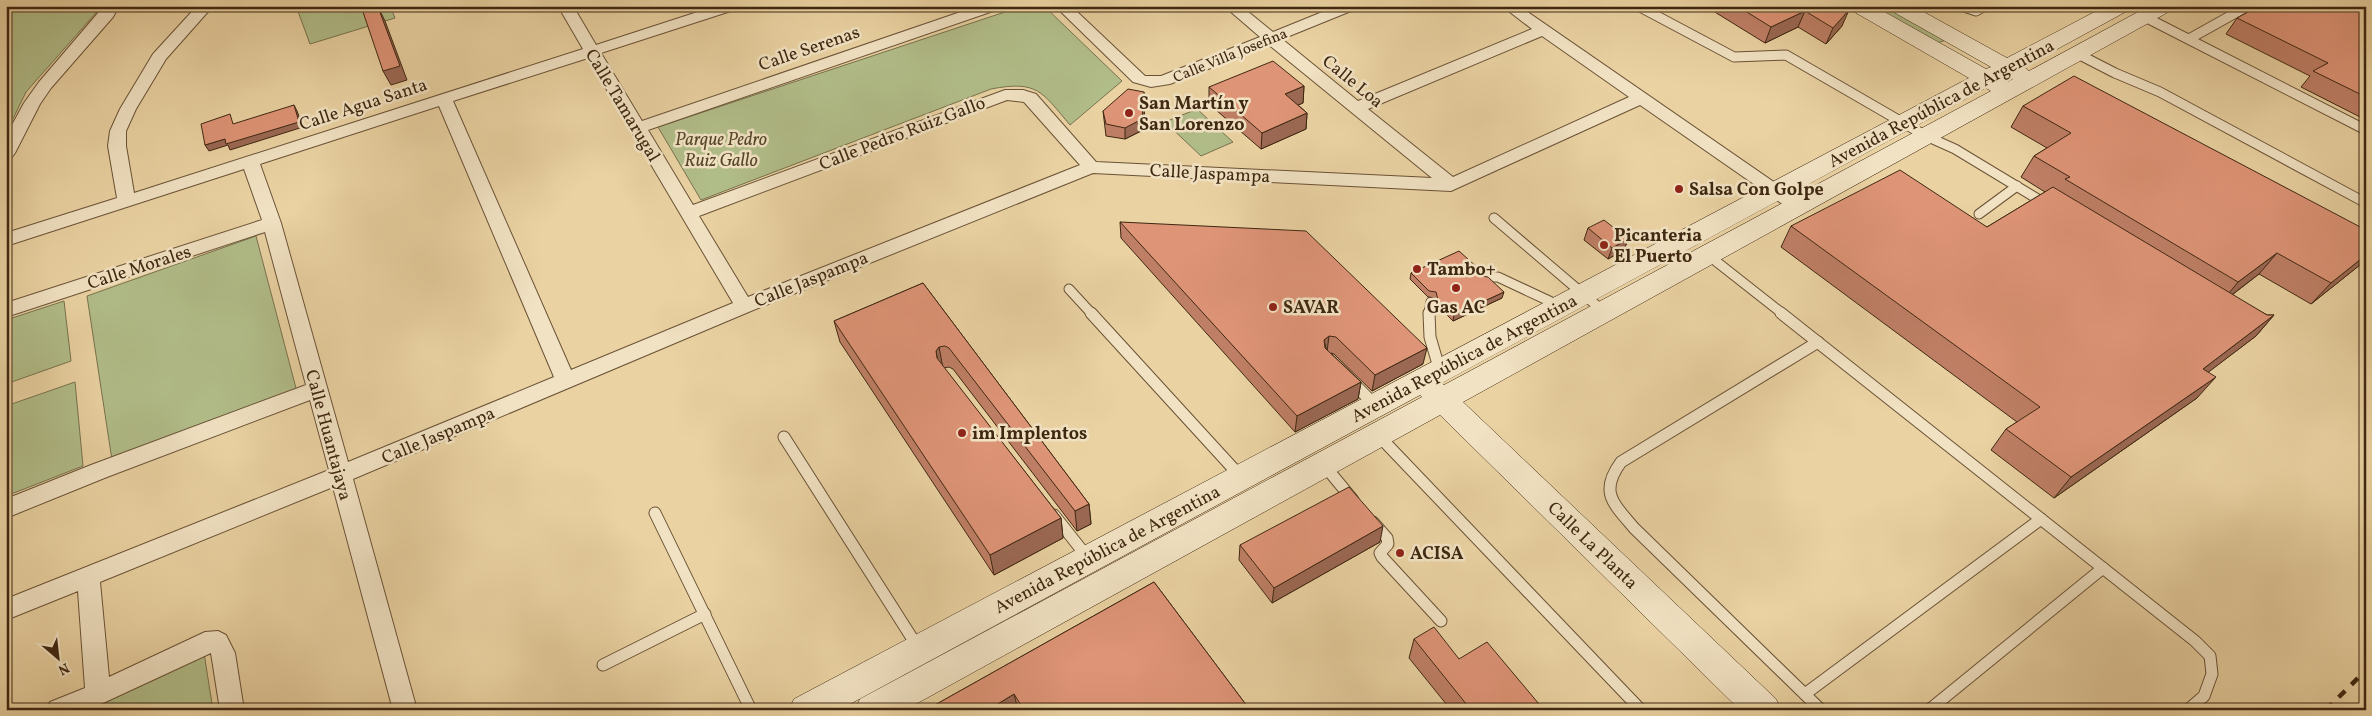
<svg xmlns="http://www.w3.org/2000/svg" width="2372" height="716" font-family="Vollkorn,serif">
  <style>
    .green { fill: #b1bd89; stroke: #78724e }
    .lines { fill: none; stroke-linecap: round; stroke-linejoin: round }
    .lane-far1-casing { stroke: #6a5236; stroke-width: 11 }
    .lane-casing { stroke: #6a5236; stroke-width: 13 }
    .street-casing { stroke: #6a5236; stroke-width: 2 }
    .secondary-casing { stroke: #3f2812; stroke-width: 1 }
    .lane-far1 { stroke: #f1e2c3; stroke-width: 9 }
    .lane { stroke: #f1e2c3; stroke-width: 11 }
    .street { fill: #f1e2c3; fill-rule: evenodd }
    .secondary { fill: #f1e2c3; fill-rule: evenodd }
    .rail { stroke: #3f2812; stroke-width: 4.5; stroke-dasharray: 9 9; stroke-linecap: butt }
    .wall { fill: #bf7f66; stroke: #3f2812 }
    .shaded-wall { fill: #9b6853; stroke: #3f2812 }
    .building { fill: #de9477; stroke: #3f2812 }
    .poi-dot { fill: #8f2418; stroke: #f1e2c3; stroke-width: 2 }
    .labels { text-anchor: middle; stroke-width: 5; stroke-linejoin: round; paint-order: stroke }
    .far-street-label { font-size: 15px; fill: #3f2812; stroke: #f1e2c3 }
    .street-label { font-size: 18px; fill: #3f2812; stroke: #f1e2c3 }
    .poi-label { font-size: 18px; font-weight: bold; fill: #3f2812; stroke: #f1e2c3; text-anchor: start }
    .park-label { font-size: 18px; font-style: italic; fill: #56462a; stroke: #f1e2c3 }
  </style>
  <rect width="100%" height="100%" fill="#ead2a2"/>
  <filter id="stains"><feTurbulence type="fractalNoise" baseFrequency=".004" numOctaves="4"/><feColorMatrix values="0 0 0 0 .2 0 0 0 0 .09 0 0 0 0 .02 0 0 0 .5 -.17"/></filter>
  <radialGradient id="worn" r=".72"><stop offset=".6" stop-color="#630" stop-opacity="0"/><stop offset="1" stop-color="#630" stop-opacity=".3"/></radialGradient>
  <g class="green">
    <path d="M6 6H102L26 92 6 133Z"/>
    <path d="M296 6H390L395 18 310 44Z"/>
    <path d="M1023 6H1044L1122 81 1070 125C1042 92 1038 80 991 89L701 200 658 127Z"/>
    <path d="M1871 6H1885L1946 40 1937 43Z"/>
    <path d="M1197 109 1233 142 1201 156 1165 122Z"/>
    <path d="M256 236 297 392 112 460 87 296Z"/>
    <path d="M64 301 71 361 6 384V320Z"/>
    <path d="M75 382 83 466 6 496V406Z"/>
    <path d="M204 653 213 710H74Z"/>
  </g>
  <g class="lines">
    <g class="lane-far1-casing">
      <g id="lane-far1">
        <path d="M1961 6 1976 11 1985 6"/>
        <path d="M1640 7 1734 57 1786 55 1926 136 1955 149 2046 204"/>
        <path d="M2145 17 2366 130"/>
        <path d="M2189 39 2248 6"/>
        <path d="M2078 54 2115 73 2160 92 2366 203"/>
        <path d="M1979 214 2017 186"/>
        <path d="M1494 218 1603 311"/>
        <path d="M1708 255 1783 314"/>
        <path d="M1483 277H1498L1560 306"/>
        <path d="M1069 289 1092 314"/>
        <path d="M1429 314 1431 302"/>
      </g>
    </g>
    <g class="lane-casing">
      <g id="lane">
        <path d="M1091 313 1241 477"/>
        <path d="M1429 313 1430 337 1440 371"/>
        <path d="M1781 313 2195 641 2210 656 2212 674 2204 696 2188 710"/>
        <path d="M1818 342 1621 462C1599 492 1613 503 1634 528L1821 710"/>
        <path d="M1350 380 1375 405"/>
        <path d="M1378 435 1641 710"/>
        <path d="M784 437 919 649"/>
        <path d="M1324 465 1353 500"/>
        <path d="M655 513 751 710"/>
        <path d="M1054 515 1088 558"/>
        <path d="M1373 522 1387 538 1388 544 1380 553 1382 557 1441 621"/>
        <path d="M603 665 705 614"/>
        <path d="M1805 694 2041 519"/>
        <path d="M1929 710 2103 568"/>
      </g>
    </g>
    <g class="street-casing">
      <g id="street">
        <path d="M104 6H119L113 17 51 88 40 104 15 153 12 157 6 158V136L24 103 39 82Z"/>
        <path d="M197 6H213L166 59 136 109 126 131V146L134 193 583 49 558 6H573L596 45 716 6H739L737 9 601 53 642 121 978 6H1001L999 9 648 130 693 205 1005 90H1023L1036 94 1096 162 1432 178 1269 45 1170 84 1151 87 1133 82 1055 6H1071L1145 76H1161L1260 37 1224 6H1241L1273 32 1337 6H1358L1356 9 1282 39 1358 101 1532 29 1502 6H1519L1803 202 1806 206 1803 210 1797 212 1791 210 1640 105 1451 191 1093 173 751 311 353 479 417 710H393L333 487 100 582 109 677 205 632 218 631 226 635 235 653 244 710H220L211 653 88 710H47L50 702 85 688 78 591 6 620V599L329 470 310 400 107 477 6 518V499L91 465 306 385 265 232 6 317V303L262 220 244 169 6 246V233L117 198 108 146 110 131 120 109 153 54ZM1542 36 1629 97 1453 177 1368 109ZM588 58 733 303 571 370 453 101ZM1007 100 1024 102 1080 165 748 297 699 216ZM439 106 554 377 348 462 281 223 260 164Z"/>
      </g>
    </g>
    <g class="secondary-casing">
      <path id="secondary" d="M1848 6H1874L1986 69 1991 67 1890 10 1887 6H1913L2007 58 2106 6H2132L2129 10 2024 67 2029 71 2149 6H2175L2172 10 1463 402 1776 699 1781 710H1740L1440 415 905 710H855L860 699 1422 397 1420 395 839 710H789L794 699 1969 78 1851 10ZM2008 76 2013 79 2008 82 2003 79ZM1986 88 1991 91 1444 385 1442 383Z"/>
    </g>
    <use href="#lane-far1" class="lane-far1"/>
    <use href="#lane" class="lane"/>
    <use href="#street" class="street"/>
    <use href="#secondary" class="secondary"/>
    <path class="rail" d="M2326 710 2366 670"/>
  </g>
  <g class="wall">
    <path d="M1705 6H1842V26L1826 44 1798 27 1765 43Z"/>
    <path d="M2366 6V120L2301 87 2310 76 2226 34 2237 18Z"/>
    <path d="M1304 86 1303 103 1298 105 1307 113 1306 129 1261 149 1209 104V87Z"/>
    <path d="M1145 103 1143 130 1125 139 1106 136 1103 111Z"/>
    <path d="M2023 106 2366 230V260L2311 304 2259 274 2232 295 2267 315H2274L2256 336 2208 372 2197 398 2054 498 1991 450 2006 429 2017 422 1781 247 1791 226 1987 227 2045 192 2021 177 2034 156 2047 148 2011 127Z"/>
    <path d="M1120 222 1423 364 1372 391 1334 354 1331 353 1361 382 1358 399 1295 432 1121 238Z"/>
    <path d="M1588 228 1628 239 1624 250 1608 259 1584 240Z"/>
    <path d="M1411 273 1481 276 1502 298 1453 321 1437 305 1435 298 1428 297 1410 279Z"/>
    <path d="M923 283 1089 504 1091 524 1077 531 953 369 949 367 944 368 1061 518 1063 538 994 575 840 342 834 321Z"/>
    <path d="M1380 542 1272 603 1239 560 1240 545Z"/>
    <path d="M1154 582 1250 710H926Z"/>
    <path d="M1414 639 1459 659 1544 710H1451L1409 658Z"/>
  </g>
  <g class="shaded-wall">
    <path d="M378 7 385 21 407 80 391 85 383 71Z"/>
    <path d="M1849 10 1842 26 1826 44 1833 28Z"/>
    <path d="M1805 11 1798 27 1765 43 1771 27Z"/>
    <path d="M1304 86 1303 103 1284 111 1285 94Z"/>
    <path d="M1144 92 1145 103 1143 130 1125 139V128Z"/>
    <path d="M294 105 297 111 303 127 230 150 228 145 209 151 205 145 225 139Z"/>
    <path d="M1307 113 1306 129 1261 149 1262 133Z"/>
    <path d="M1628 239 1624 250 1608 259 1612 248Z"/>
    <path d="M2277 253 2259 274 2221 303 2238 282Z"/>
    <path d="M2366 255V260L2365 261 2311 304 2331 283Z"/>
    <path d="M1504 292 1502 298 1453 321 1454 315Z"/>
    <path d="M2274 315 2256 336 2185 390 2203 369Z"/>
    <path d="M1329 336 1327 352 1324 340Z"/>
    <path d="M939 347 943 368 940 372 936 351Z"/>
    <path d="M1427 348 1423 364 1372 391 1375 375Z"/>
    <path d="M2216 377 2197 398 2054 498 2071 477Z"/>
    <path d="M1361 382 1358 399 1295 432 1297 416Z"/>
    <path d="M1089 504 1091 524 1077 531 1075 511Z"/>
    <path d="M1061 518 1063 538 994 575 990 555Z"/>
    <path d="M1383 526 1380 542 1272 603 1274 588Z"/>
    <path d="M1014 694 1018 710H988Z"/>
  </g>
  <g class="building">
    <path d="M1737 6H1842L1849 10 1833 28 1805 11 1771 27Z"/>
    <path d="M2259 6H2366V97L2313 71 2328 63 2237 18Z"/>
    <path d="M378 7 400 66 383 71 363 12Z"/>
    <path d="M1273 61 1304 86 1285 94 1307 113 1262 133 1209 87Z"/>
    <path d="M2074 76 2366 230V255L2331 283 2277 253 2238 282 2065 179 2070 177 2034 156 2071 133 2023 106Z"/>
    <path d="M1128 89 1144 92 1142 119 1125 128 1106 124 1103 111Z"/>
    <path d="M294 105 299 122 226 144 225 139 205 145 201 124 230 114 233 124Z"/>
    <path d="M1900 170 1987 227 2053 187 2267 315H2274L2203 369 2216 377 2071 477 2006 429 2040 407 1791 226Z"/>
    <path d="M1604 220 1628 239 1612 248 1588 228Z"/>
    <path d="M1120 222 1306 231 1427 348 1375 375 1336 337 1329 336 1324 340 1325 348 1361 382 1297 416Z"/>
    <path d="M1459 251 1479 269 1481 276 1488 277 1504 292 1454 315 1438 300 1436 292 1429 291 1411 273Z"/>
    <path d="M923 283 1089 504 1075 511 949 348 945 346 939 347 936 351 937 358 1061 518 990 555 834 321Z"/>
    <path d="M1349 487 1383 526 1274 588 1240 545Z"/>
    <path d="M1154 582 1250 710H1024L1014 694 988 710H926Z"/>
    <path d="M1434 627 1459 659 1487 642 1544 710H1471L1414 639Z"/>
  </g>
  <g class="poi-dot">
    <circle cx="1129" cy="113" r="5"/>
    <circle cx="1679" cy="189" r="5"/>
    <circle cx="1604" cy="245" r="5"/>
    <circle cx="1417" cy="269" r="5"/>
    <circle cx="1456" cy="288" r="5"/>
    <circle cx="1273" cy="307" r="5"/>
    <circle cx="962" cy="433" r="5"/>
    <circle cx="1400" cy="553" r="5"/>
  </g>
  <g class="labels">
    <g class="far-street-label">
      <text transform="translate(1230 55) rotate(-22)" y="5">Calle Villa Josefina</text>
    </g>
    <g class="street-label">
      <text transform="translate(809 48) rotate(-19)" y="6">Calle Serenas</text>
      <text transform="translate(1353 81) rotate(39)" y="6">Calle Loa</text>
      <text transform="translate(1941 103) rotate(-28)" y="6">Avenida República de Argentina</text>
      <text transform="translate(363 104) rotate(-18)" y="6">Calle Agua Santa</text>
      <text transform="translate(623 105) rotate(59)" y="6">Calle Tamarugal</text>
      <text transform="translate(902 133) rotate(-21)" y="6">Calle Pedro Ruiz Gallo</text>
      <text transform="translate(1210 173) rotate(3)" y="6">Calle Jaspampa</text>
      <text transform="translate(139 267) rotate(-18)" y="6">Calle Morales</text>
      <text transform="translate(811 279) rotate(-22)" y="6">Calle Jaspampa</text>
      <text transform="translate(1464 358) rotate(-28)" y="6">Avenida República de Argentina</text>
      <text transform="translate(329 435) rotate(75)" y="6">Calle Huantajaya</text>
      <text transform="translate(438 435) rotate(-23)" y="6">Calle Jaspampa</text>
      <text transform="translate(1593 545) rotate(44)" y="6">Calle La Planta</text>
      <text transform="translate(1107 549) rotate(-28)" y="6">Avenida República de Argentina</text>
    </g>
    <g class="poi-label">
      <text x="1139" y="109">San Martín y<tspan x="1139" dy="21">San Lorenzo</tspan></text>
      <text x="1689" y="195">Salsa Con Golpe</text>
      <text x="1614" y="241">Picanteria<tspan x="1614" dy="21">El Puerto</tspan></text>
      <text x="1427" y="275">Tambo+</text>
      <text x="1283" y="313">SAVAR</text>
      <text x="1456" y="313" text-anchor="middle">Gas AC</text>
      <text x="972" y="439">im Implentos</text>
      <text x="1410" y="559">ACISA</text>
    </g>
    <g class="park-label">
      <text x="721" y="145">Parque Pedro<tspan x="721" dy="21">Ruiz Gallo</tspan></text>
    </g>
  </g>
  <rect width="2372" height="716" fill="none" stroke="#ead2a2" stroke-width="25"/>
  <rect x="8" y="8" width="2357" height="701" fill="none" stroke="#3f2812" stroke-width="2.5"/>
  <rect x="12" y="12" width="2347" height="691" fill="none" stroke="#3f2812"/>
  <g transform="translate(58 658) rotate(152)" stroke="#f1e2c3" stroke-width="4" paint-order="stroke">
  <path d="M0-4L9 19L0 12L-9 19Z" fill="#3f2812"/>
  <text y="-8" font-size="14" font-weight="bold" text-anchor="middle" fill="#3f2812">N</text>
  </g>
  <rect width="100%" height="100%" filter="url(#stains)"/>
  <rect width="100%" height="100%" fill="url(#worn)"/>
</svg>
